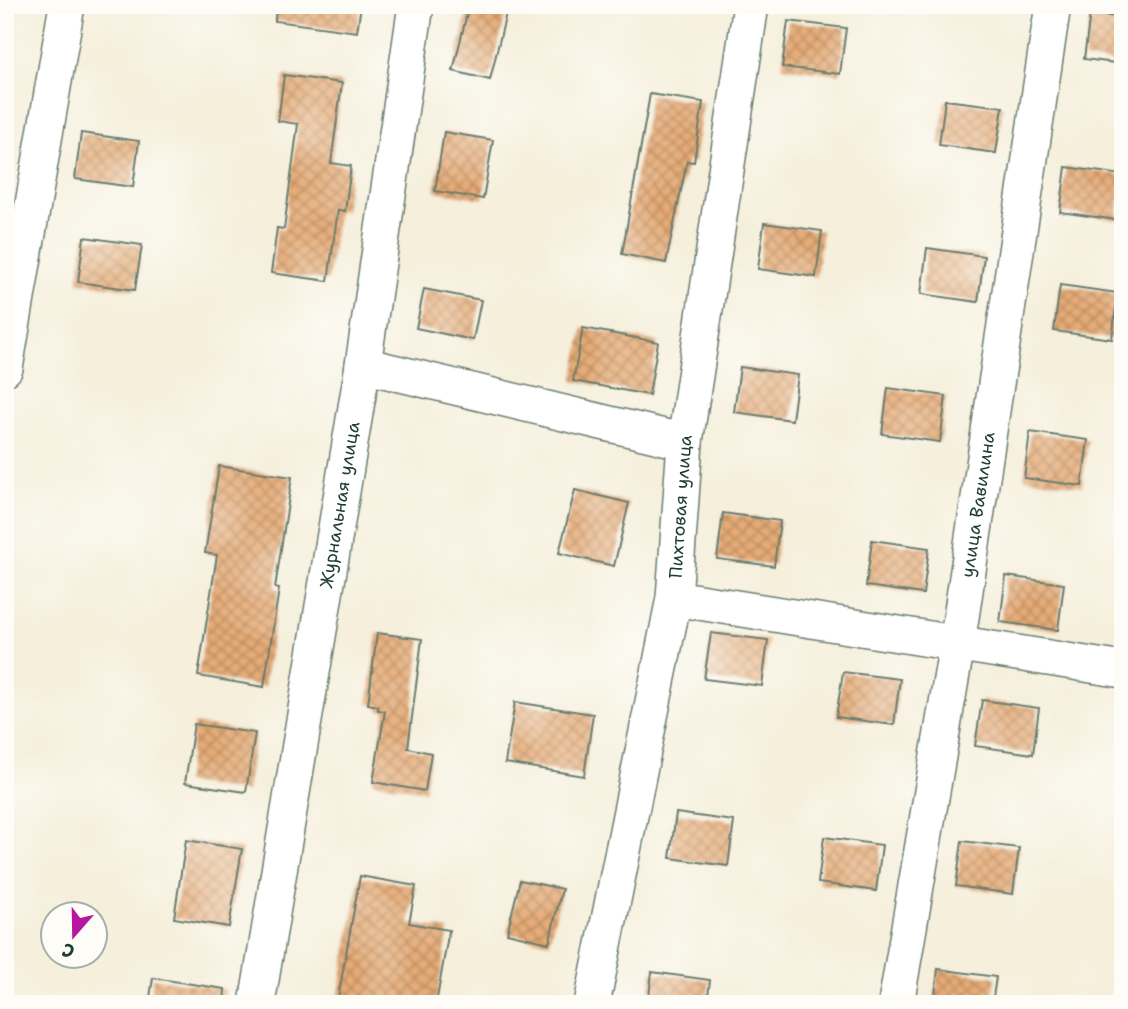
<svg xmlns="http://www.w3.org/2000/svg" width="1128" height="1009" font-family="'Shantell Sans',sans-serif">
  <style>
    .building { fill: url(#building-cross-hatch) }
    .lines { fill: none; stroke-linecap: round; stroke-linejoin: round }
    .street-casing { stroke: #6a7b6e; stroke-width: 38 }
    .street { stroke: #fff; stroke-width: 35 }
    .labels { text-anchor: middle; stroke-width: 6; stroke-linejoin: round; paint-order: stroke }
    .street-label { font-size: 18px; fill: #1f3d34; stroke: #fdfcf7 }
  </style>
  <defs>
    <pattern id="building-cross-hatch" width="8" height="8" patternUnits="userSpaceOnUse" patternTransform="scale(1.75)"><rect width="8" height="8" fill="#e6ab76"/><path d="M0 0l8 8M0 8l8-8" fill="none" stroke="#ba8c62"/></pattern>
  </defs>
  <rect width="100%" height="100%" fill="#fdfcf7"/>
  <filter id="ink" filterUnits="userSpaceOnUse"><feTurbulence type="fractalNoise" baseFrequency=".0143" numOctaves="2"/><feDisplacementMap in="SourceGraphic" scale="14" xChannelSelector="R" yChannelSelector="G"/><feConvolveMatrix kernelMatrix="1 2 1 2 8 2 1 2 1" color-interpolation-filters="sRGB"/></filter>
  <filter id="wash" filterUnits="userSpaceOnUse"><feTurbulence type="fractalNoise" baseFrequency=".00686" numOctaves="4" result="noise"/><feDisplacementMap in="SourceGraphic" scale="28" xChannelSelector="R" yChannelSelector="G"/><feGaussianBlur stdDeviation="1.57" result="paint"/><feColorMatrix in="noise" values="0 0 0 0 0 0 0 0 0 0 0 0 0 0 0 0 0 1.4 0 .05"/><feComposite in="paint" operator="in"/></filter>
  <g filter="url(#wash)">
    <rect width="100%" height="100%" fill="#f5efdb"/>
    <g id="blocks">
      <g class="building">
        <path d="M276 5H361L357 32 275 21Z"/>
        <path d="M469 5H508L490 80 453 71Z"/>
        <path d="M1090 13 1123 18V64L1084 59Z"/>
        <path d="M788 21 846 28 840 74 782 67Z"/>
        <path d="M284 75 342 83 331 163 351 166 345 211 338 210 328 281 271 273 277 228 284 229 298 124 278 121Z"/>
        <path d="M650 94 703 102 694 162 687 161 666 263 622 254Z"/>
        <path d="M945 100 1003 107 996 153 939 145Z"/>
        <path d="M444 132 493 140 483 199 435 191Z"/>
        <path d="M81 133 139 141 133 187 75 179Z"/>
        <path d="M1066 167 1123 175 1117 220 1060 212Z"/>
        <path d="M764 223 822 231 816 277 758 269Z"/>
        <path d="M84 237 142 245 135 290 78 282Z"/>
        <path d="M927 248 984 256 978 302 921 294Z"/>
        <path d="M1060 285 1118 293 1112 339 1054 331Z"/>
        <path d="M424 289 481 300 473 340 416 328Z"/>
        <path d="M583 328 658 342 649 395 573 381Z"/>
        <path d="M740 367 798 375 792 420 734 412Z"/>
        <path d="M888 388 946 396 940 442 882 434Z"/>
        <path d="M1030 432 1088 440 1082 486 1024 478Z"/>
        <path d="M219 466 292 477 275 588 279 589 264 687 198 676 217 555 205 553Z"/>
        <path d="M575 490 629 503 614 566 559 553Z"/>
        <path d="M723 513 780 521 774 566 717 559Z"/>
        <path d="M872 540 929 548 923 594 866 586Z"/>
        <path d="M1006 576 1064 584 1058 630 1000 622Z"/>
        <path d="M377 633 422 639 408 748 431 753 425 791 373 782 385 711 378 710V706L368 704Z"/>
        <path d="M711 633 768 640 762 686 704 679Z"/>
        <path d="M843 672 900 679 894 725 836 717Z"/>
        <path d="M982 700 1039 708 1033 754 975 746Z"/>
        <path d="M515 702 593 714 584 776 505 763Z"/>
        <path d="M194 724 255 733 246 792 185 783Z"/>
        <path d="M676 813 734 821 728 866 670 858Z"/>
        <path d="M824 837 882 845 876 891 818 883Z"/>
        <path d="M186 840 242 849 229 927 174 918Z"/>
        <path d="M962 841 1019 848 1013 894 956 886Z"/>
        <path d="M360 876 416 886 409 923 449 930 436 1004H337Z"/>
        <path d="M520 880 562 889 549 943 507 933Z"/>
        <path d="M938 969 996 977 992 1004H934Z"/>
        <path d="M652 972 710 980 707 1004H648Z"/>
        <path d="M153 978 225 989 224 1004H149Z"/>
      </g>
    </g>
  </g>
  <g filter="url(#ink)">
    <use href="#blocks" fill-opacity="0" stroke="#6a7b6e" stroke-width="2"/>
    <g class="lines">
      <g class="street-casing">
        <g id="street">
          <path d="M363 365 685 442"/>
          <path d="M5 368 67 5"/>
          <path d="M674 598 1123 670"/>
          <path id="s1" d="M257 1004 363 365 416 5"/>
          <path id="s2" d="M592 1004 674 598 685 442 751 5"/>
          <path id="s3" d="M896 1004 957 644 1053 5"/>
        </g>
      </g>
      <use href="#street" class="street"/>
    </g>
  </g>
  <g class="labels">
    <g class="street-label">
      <text dy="6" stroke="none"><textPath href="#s1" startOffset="506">Журнальная улица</textPath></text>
      <text dy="6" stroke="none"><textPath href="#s3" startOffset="506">улица Вавилина</textPath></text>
      <text dy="6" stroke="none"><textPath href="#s2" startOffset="506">Пихтовая улица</textPath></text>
    </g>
  </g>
  <rect width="1128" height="1009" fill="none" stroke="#fdfcf7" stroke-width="28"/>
  <g transform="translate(74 935) rotate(200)"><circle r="33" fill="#fdfcf7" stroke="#a4b0a9" stroke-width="2"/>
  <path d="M0-5L12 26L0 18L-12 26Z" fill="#b5179e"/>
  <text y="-10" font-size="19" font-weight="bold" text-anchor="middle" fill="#1f3d34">С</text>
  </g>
</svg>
